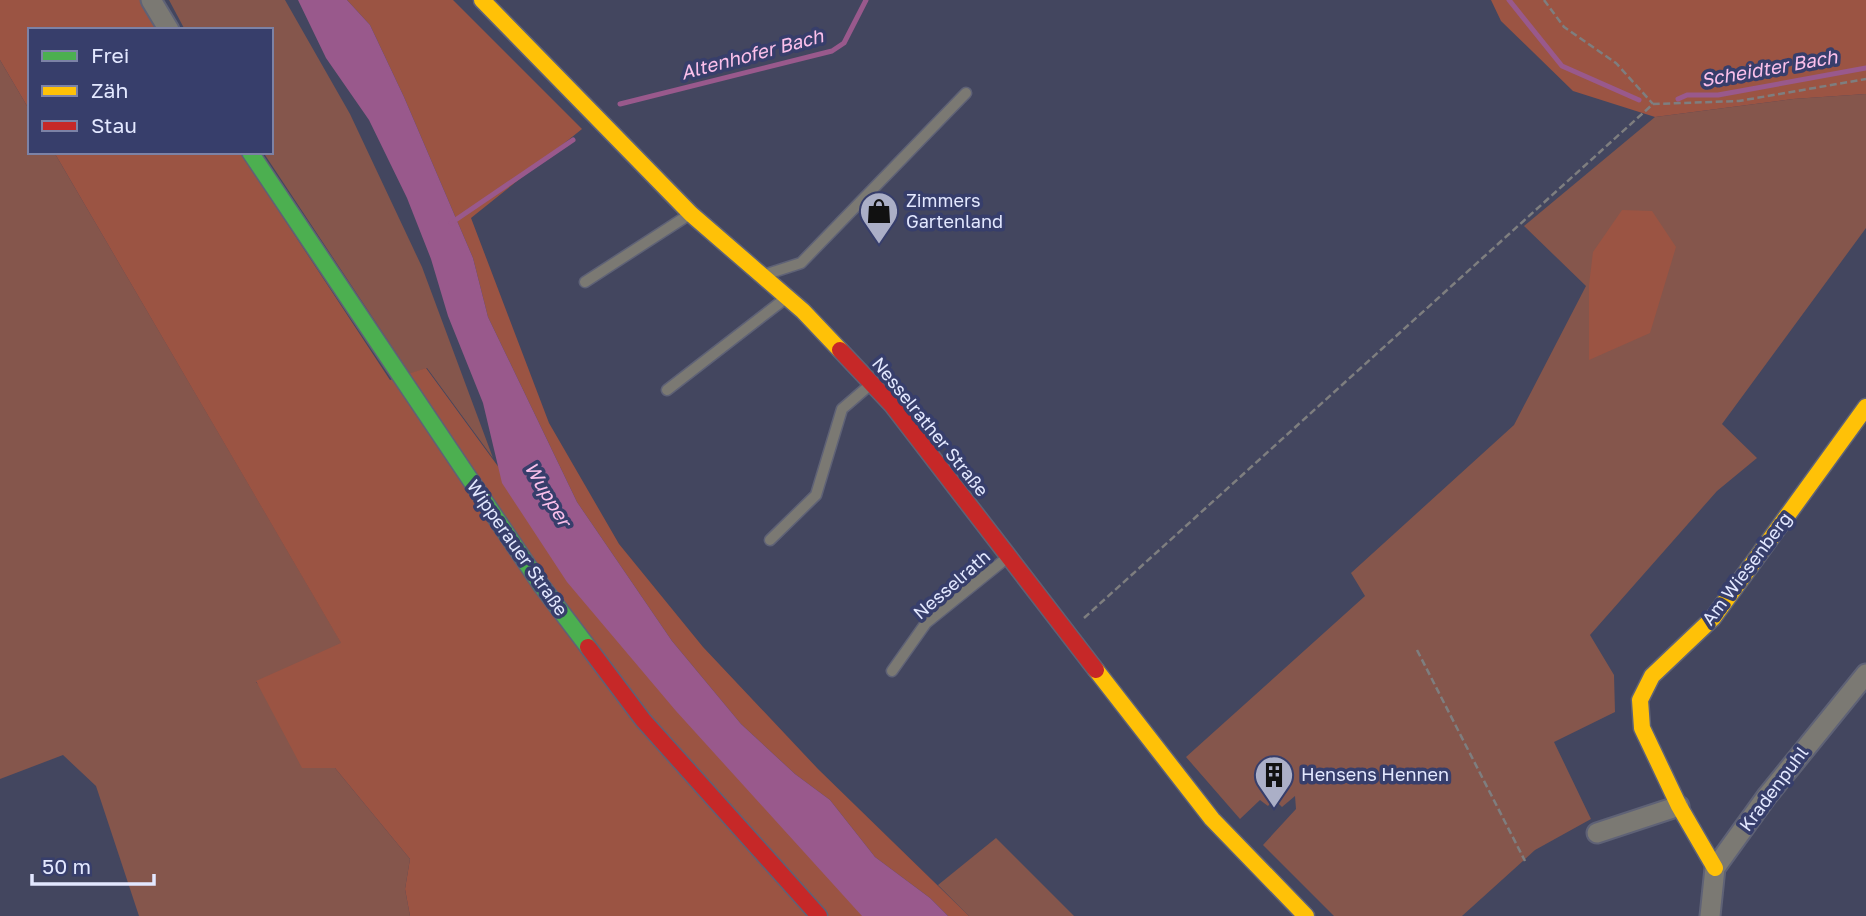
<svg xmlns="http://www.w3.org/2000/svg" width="1866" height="916" font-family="'Golos Text',sans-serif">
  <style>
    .green { fill: #85564c }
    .forest { fill: #9b5443 }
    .water { fill: #99598c }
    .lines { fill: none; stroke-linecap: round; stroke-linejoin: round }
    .stream { stroke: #99598c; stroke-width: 5 }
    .lane-casing { stroke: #5f6276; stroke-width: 13 }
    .street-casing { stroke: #5f6276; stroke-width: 23 }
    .fast-casing { stroke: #5f6276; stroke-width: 19 }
    .slow-casing { stroke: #5f6276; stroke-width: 19 }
    .jam-casing { stroke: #5f6276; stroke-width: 19 }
    .path { stroke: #7e7e7f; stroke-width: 2.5; stroke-dasharray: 7 3.5; stroke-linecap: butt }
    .lane { stroke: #7b7973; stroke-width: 10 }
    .street { stroke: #7b7973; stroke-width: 19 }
    .fast { stroke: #4caf50; stroke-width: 16 }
    .slow { stroke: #ffc107; stroke-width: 16 }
    .jam { stroke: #c62828; stroke-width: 16 }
    .labels { text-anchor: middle; stroke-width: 7; stroke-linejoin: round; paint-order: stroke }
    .poi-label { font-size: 18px; fill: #e3e8ff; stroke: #373e6b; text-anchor: start }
    .street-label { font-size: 18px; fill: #e3e8ff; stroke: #373e6b }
    .water-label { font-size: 19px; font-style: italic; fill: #fbc0eb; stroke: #373e6b }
  </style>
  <rect width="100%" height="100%" fill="#43465f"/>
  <g class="green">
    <path d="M169 0H285L350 114 422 267 493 458 427 368 410 374 263 152H271V30H185Z"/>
    <path d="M0 60 30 111V152H54L342 644 256 682 335 768 410 859 405 889 410 916H139L96 786 63 755 0 779Z"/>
    <path d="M1866 94V228L1722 424 1757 458 1717 491 1590 635 1614 675 1615 712 1554 742 1591 819 1535 850 1462 916H1334L1263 845 1296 809 1295 796 1282 807 1274 799 1268 806 1260 800 1240 819 1186 757 1365 596 1351 573 1514 425 1586 286 1524 226 1655 117 1793 99Z"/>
    <path d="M996 838 1074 916H969L938 885Z"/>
  </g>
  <g class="forest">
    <path d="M0 0H143L161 30H30V111L0 60Z"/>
    <path d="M347 0H453L582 129 471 218 549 423 619 544 703 647 818 769 969 916H948L930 898 875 857 830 800 795 774 741 724 672 641 577 502 488 317 473 258 404 97 370 25Z"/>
    <path d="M1491 0H1866V94L1793 99 1655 117 1573 91 1501 21Z"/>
    <path d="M54 152H240L390 380 426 368 642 663 872 916H410L405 889 410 859 335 768H302L256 681 341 643Z"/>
    <path d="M1622 210 1652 211 1676 247 1650 333 1589 360V285L1593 252Z"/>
  </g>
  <path class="water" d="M298 0H347L370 25 404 97 473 258 488 317 577 502 672 641 741 724 795 774 830 800 875 857 930 898 948 916H862L676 711 567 582 502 483 483 403 448 316 431 259 407 198 369 120 326 58Z"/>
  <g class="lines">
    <g class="stream">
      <path d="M1509 0 1562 66 1639 100"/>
      <path d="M1678 99 1687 95H1718L1866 68"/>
      <path d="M620 104 832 51 844 43 866 0"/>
      <path d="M451 223 573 140"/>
    </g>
    <g class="lane-casing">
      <g id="lane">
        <path d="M767 274 801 263 966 93"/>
        <path d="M585 282 687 216"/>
        <path d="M667 390 786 298"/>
        <path d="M770 540 816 495 842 409 871 384"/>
        <path d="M892 671 926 623 1008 557"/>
      </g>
    </g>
    <g class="street-casing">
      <g id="street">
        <path d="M151 0 169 30"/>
        <path d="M1597 833 1679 806"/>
        <path d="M1710 916 1715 868 1767 796 1866 674"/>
      </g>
    </g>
    <g class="fast-casing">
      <path id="fast" d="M250 152 541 585 588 647"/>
    </g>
    <g class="slow-casing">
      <g id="slow">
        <path d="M482 0 691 214 803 311 840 350"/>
        <path d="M1096 670 1212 819 1306 916"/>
        <path d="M1715 868 1679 806 1642 728 1640 700 1652 676 1713 618 1866 407"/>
      </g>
    </g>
    <g class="jam-casing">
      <g id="jam">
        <path d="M840 350 892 405 1096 670"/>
        <path d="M588 647 643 720 819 916"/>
      </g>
    </g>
    <g class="path">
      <path d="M1544 0 1564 27 1616 63 1653 104"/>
      <path d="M1084 618 1653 104 1739 101 1866 79"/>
      <path d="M1417 650 1525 861"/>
    </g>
    <use href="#lane" class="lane"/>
    <use href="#street" class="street"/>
    <use href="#fast" class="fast"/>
    <use href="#slow" class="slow"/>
    <use href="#jam" class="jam"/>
  </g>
  <defs>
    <g id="shop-pin" transform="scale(2.0125)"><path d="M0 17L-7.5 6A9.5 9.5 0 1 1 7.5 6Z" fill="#abafc7" stroke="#373e6b"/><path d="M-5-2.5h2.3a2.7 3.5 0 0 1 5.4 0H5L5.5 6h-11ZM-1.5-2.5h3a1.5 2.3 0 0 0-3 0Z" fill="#111"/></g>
    <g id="building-pin" transform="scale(2.0125)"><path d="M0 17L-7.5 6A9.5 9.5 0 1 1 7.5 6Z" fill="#abafc7" stroke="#373e6b"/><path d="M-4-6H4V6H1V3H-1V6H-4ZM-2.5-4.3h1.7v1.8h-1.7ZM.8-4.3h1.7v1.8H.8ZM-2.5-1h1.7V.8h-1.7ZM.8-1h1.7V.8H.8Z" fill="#111"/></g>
  </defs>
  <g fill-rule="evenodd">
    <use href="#shop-pin" x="879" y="211"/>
    <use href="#building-pin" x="1274" y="775"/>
  </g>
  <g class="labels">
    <g class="poi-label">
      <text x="906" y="207">Zimmers<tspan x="906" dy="21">Gartenland</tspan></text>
      <text x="1301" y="781">Hensens Hennen</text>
    </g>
    <g class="street-label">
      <text transform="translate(930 427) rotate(51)" y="6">Nesselrather Straße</text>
      <text transform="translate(517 548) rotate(55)" y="6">Wipperauer Straße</text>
      <text transform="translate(1747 569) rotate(-53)" y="6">Am Wiesenberg</text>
      <text transform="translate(952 585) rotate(-41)" y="6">Nesselrath</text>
      <text transform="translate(1774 789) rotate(-53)" y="6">Kradenpuhl</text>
    </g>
    <g class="water-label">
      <text transform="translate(752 54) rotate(-15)" y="7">Altenhofer Bach</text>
      <text transform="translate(1769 68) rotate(-10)" y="7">Scheidter Bach</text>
      <text transform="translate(548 494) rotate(59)" y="7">Wupper</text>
    </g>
  </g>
  <rect x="28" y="28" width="245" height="126" fill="#373e6b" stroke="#7c82a6" stroke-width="2"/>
  <rect x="42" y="51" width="35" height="10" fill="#4caf50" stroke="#7c82a6" stroke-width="2"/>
  <text x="91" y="63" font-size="21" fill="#e3e8ff">Frei</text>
  <rect x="42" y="86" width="35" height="10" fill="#ffc107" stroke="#7c82a6" stroke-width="2"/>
  <text x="91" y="98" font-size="21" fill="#e3e8ff">Zäh</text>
  <rect x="42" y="121" width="35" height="10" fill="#c62828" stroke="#7c82a6" stroke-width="2"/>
  <text x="91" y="133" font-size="21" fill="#e3e8ff">Stau</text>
  <path d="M32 874v10h122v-10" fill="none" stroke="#e3e8ff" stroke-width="3.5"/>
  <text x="42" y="874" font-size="21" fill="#e3e8ff" stroke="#373e6b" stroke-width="5" paint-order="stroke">50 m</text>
</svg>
